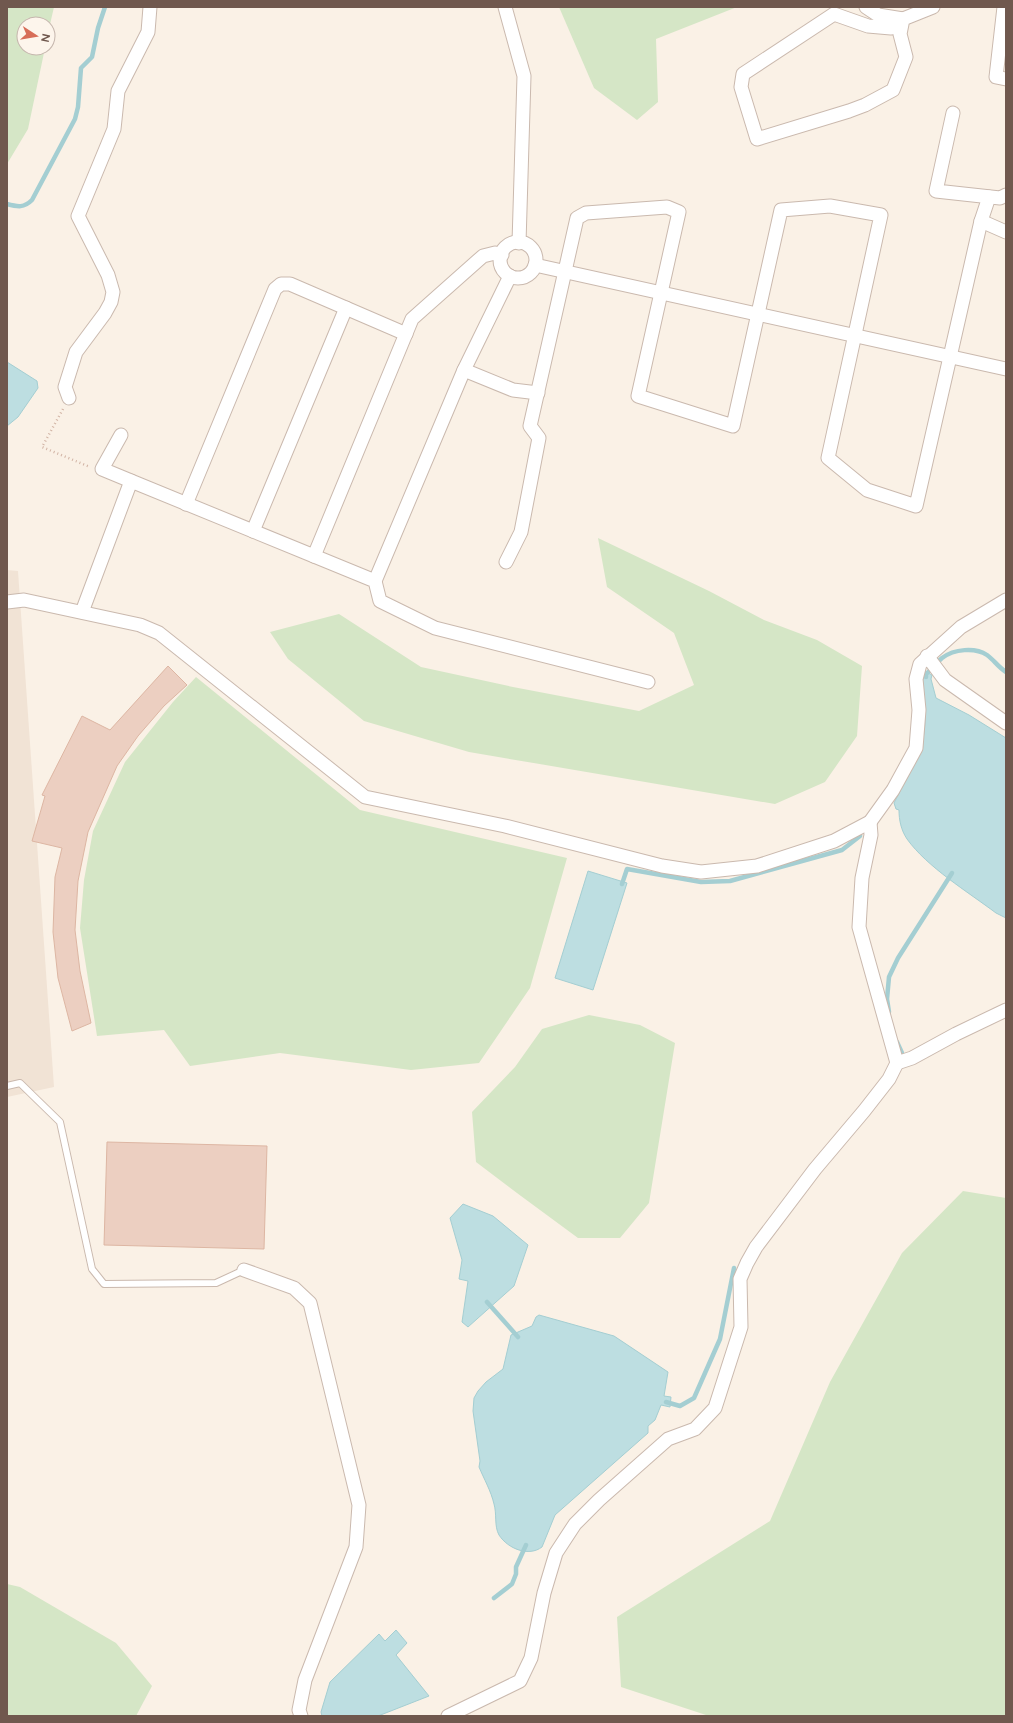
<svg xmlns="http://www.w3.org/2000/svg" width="1013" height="1723" font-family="Figtree,sans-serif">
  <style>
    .residential { fill: #f1e3d5 }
    .green { fill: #d5e6c6 }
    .water { fill: #bddee1; stroke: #a4ced2 }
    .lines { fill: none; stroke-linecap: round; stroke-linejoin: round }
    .stream { stroke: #a4ced2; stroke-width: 4.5 }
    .building { fill: #eccfc1; stroke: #ddb6a3 }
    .service-casing { stroke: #cab9ae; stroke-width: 8 }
    .minor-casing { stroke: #cab9ae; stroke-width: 15 }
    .path { stroke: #d1b3a4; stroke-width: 2.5; stroke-dasharray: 1 3; stroke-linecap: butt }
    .service { stroke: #fff; stroke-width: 6 }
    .minor { stroke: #fff; stroke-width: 13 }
  </style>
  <rect width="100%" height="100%" fill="#faf1e6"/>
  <path class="residential" d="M7 570 18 571 54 1087 7 1097Z"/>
  <g class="green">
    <path d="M7 7H54L48 33V24H24V48H45L28 129 7 164Z"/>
    <path d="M559 7H737L656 39 658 102 637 120 594 88Z"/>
    <path d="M598 538 709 591 764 620 817 640 862 666 857 736 825 782 775 804 469 752 364 721 288 659 270 632 339 614 421 667 513 687 639 711 694 685 674 633 607 587Z"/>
    <path d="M196 677 360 810 567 858 530 988 479 1063 411 1070 280 1053 190 1066 164 1030 97 1036 80 928 84 880 93 831 125 762 173 702Z"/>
    <path d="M589 1015 640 1025 675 1043 649 1203 620 1238H578L521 1196 476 1162 472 1112 515 1067 542 1029Z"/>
    <path d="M963 1191 1006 1198V1716H709L621 1687 617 1617 770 1521 830 1382 902 1253Z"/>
    <path d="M7 1584 20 1587 116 1643 152 1686 136 1716H7Z"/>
  </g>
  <g class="water">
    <path d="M7 362 37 381 38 388 18 417 7 426Z"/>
    <path d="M922 670 932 675 931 679 936 698 969 715 1006 738V918L996 913C968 892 927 867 907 839 901 830 899 820 899 810L896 809 894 803C907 777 925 750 925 720 926 703 922 687 922 670Z"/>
    <path d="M588 871 627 883 593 990 555 978Z"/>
    <path d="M463 1204 493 1216 528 1245 514 1286 468 1327 462 1322 468 1281 459 1279 462 1260 450 1218Z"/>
    <path d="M539 1315 614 1336 668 1372 664 1396 671 1397 670 1407 661 1405 655 1420 648 1426V1433L555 1515 542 1547C529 1557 508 1549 499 1535 494 1526 497 1514 494 1504 491 1491 484 1479 479 1467L480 1461 473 1411 474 1398 478 1391 486 1382 503 1369 511 1335 532 1326 536 1317Z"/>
    <path d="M396 1630 407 1643 396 1655 429 1696 378 1716H322L321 1712 330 1682 379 1634 385 1641Z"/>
  </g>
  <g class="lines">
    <g class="stream">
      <path d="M7 204C18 207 24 208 32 200L75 119 78 107 81 68 92 57 98 28 105 7"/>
      <path d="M926 677V674C932 669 936 663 942 658 954 649 975 647 987 655 994 660 998 667 1006 672"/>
      <path d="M622 884 627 869 701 882 730 881 842 850 860 836"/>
      <path d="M889 1012 887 999 889 977 898 958 952 873"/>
      <path d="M897 1042 902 1053"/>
      <path d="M487 1302 518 1337"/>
      <path d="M666 1402 680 1406 694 1398 720 1339 734 1268"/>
      <path d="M494 1598 512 1584 516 1574V1567L526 1545"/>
    </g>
  </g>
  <g class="building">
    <path d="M168 666 187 685 164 706 138 736 117 766 88 832 78 881 75 930 80 971 91 1023 72 1031 58 978 53 932 55 877 62 848 32 841 45 796 42 795 82 716 110 730Z"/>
    <path d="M107 1142 267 1146 264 1249 104 1245Z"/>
  </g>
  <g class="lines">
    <g class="service-casing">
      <path id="service" d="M7 1086 20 1083 60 1122 92 1269 104 1284 216 1283 244 1270"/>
    </g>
    <g class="minor-casing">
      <g id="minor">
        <path d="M505 7 524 76 519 243"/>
        <path d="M866 7 878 15 903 19"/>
        <path d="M1004 7 996 77 1006 79"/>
        <path d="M903 19 900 34 906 57 893 90 865 105 849 111 757 139 741 87 743 74 834 14 868 26 891 28 903 19 933 7"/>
        <path d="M953 113 936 191 1000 198 1006 195"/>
        <path d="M981 221 1006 232"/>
        <circle cx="518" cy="260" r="18"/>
        <path d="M535 265 1006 369"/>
        <path d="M464 370 513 390 538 393"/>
        <path d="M69 398 65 387 76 352 105 313 111 302 113 292 108 275 78 216 114 129 118 91 148 32 150 7"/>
        <path d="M121 435 102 469 131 481"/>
        <path d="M186 504 275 289 281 284H290L406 334"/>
        <path d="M253 531 346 308"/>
        <path d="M314 556 375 581 380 601 435 628 648 682"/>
        <path d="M506 562 521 532 539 438 530 426 577 218 586 213 667 207 679 212 638 396 733 426 781 210 830 206 881 215 828 458 867 490 916 506 981 221 989 197"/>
        <path d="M375 581 464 370 510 276"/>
        <path d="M7 602 24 600 140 625 159 633 365 797 505 826 662 866 701 872 757 866 834 841 870 822 893 790 916 748 919 710 916 679 920 664 961 627 1006 600"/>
        <path d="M82 612 131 481 314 556 412 319 483 256 495 253 502 255"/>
        <path d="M927 656 945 680 1006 723"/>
        <path d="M897 1063 912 1058 956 1034 1006 1010"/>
        <path d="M244 1270 294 1288 310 1303 359 1505 356 1547 305 1680 299 1710 301 1716"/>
        <path d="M448 1716 520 1681 531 1658 544 1593 556 1553 575 1524 599 1500 668 1439 695 1429 715 1408 741 1327 740 1279 747 1263 756 1247 815 1169 864 1111 889 1079 897 1063 859 927 862 878 871 835 870 822"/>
      </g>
    </g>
    <path class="path" d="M63 409 42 447 90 467"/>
    <use href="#service" class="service"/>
    <use href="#minor" class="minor"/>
  </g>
  <rect width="1013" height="1723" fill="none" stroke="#70584e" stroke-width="16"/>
  <g transform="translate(36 36) rotate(102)"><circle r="19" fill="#fdf5ec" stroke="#c5b6ad"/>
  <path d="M0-3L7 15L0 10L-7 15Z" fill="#d76d58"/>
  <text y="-6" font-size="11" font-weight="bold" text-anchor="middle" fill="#70584e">N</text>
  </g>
</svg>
